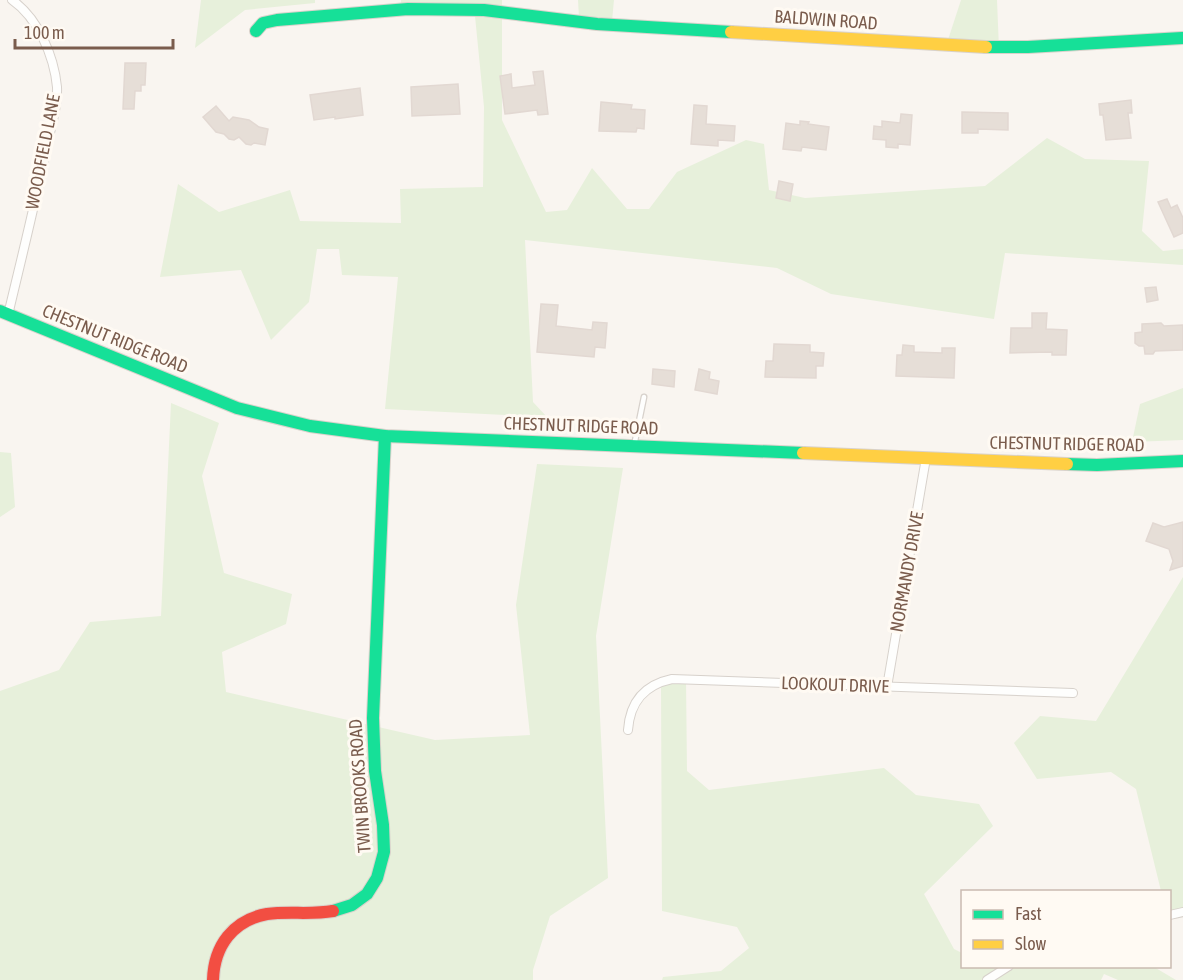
<svg xmlns="http://www.w3.org/2000/svg" width="1183" height="980" font-family="'Asap Condensed',sans-serif">
  <style>
    .green { fill: #e7f0db }
    .building { fill: #e6ded7; stroke: #e2d8d2; stroke-width: 1.5 }
    .lines { fill: none; stroke-linecap: round; stroke-linejoin: round }
    .lane-casing { stroke: #d7d1cb; stroke-width: 7 }
    .street-casing { stroke: #d7d1cb; stroke-width: 10 }
    .fast-casing { stroke: #d9d2cb; stroke-width: 14 }
    .slow-casing { stroke: #d9d2cb; stroke-width: 14 }
    .jam-casing { stroke: #d9d2cb; stroke-width: 14 }
    .lane { stroke: #fefefd; stroke-width: 4.5 }
    .street { stroke: #fefefd; stroke-width: 8 }
    .fast { stroke: #16e098; stroke-width: 12 }
    .slow { stroke: #ffcf43; stroke-width: 12 }
    .jam { stroke: #f24e42; stroke-width: 12 }
    .labels { text-anchor: middle; stroke-width: 6; stroke-linejoin: round; paint-order: stroke }
    .street-label { font-size: 18px; fill: #7a5c4d; stroke: #fffaf3 }
  </style>
  <rect width="100%" height="100%" fill="#f9f5f0"/>
  <g class="green">
    <path d="M201 0H315V3L245 10 195 48Z"/>
    <path d="M401 0H502V120L546 212 567 210 592 168 627 209H649L677 172 746 140 764 144 769 190 805 198 985 186 1047 138 1085 159 1149 161 1142 231 1163 251 1183 249V265L1005 253 994 319 831 294 777 268 525 240 533 402 547 417 385 409 398 277 342 275 339 249H317L309 302 271 340 241 270 160 277 178 184 219 212 290 190 300 221 401 223 400 189 483 187 484 107 474 6H401Z"/>
    <path d="M578 0H614L612 21 579 18Z"/>
    <path d="M961 0H997L999 49H945Z"/>
    <path d="M1183 388V440L1132 442 1140 404Z"/>
    <path d="M171 403 219 423 202 476 224 573 292 594 286 624 222 652 226 692 435 740 530 735 516 605 537 464 623 468 596 636 608 878 550 916 533 970V980H0V691L59 670 90 622 161 616Z"/>
    <path d="M0 452 11 453 15 507 0 517Z"/>
    <path d="M1183 577V912L1170 914V892L1161 891 1136 789 1111 772 1037 779 1014 743 1040 716 1096 721Z"/>
    <path d="M686 679 687 771 709 790 884 768 916 795 979 804 993 826 924 894 954 949 962 953V966L993 967 1004 972 1018 966 1154 967 1176 980H1118L1104 974 1101 980H662L663 977 721 971 749 948 737 927 662 911 661 686Z"/>
  </g>
  <g class="building">
    <path d="M125 63H146L145 85H141V91H135L134 109H123Z"/>
    <path d="M543 71 548 114 538 115 537 110 505 114 500 76 511 74 512 88 535 85 533 72Z"/>
    <path d="M458 84 460 114 412 116 411 87Z"/>
    <path d="M360 88 363 115 335 119V117L314 120 310 95Z"/>
    <path d="M1131 100 1132 113H1128L1131 138 1106 140 1103 115H1100L1099 104Z"/>
    <path d="M601 102 632 105 631 109 645 110 644 129 637 128 636 132 599 131Z"/>
    <path d="M694 105 707 106 706 124 735 126 734 141 718 140V146L691 144Z"/>
    <path d="M216 106 229 121 233 117 249 120 259 127 268 129 265 145 254 143 251 145 246 144 239 137 234 140 229 139 224 134 216 132 203 117Z"/>
    <path d="M962 112 1008 113V130L978 129V133H962Z"/>
    <path d="M901 114 912 115 910 145 898 144V148L886 147V140L873 139 874 126 882 127V121L900 123Z"/>
    <path d="M800 121 809 122 808 124 829 127 826 150 802 147 801 151 783 149 786 123 800 125Z"/>
    <path d="M779 181 793 184 790 201 776 198Z"/>
    <path d="M1167 199 1171 208 1177 205 1183 218V233L1174 237 1158 202Z"/>
    <path d="M1156 287 1158 300 1147 302 1145 288Z"/>
    <path d="M541 304 558 305 556 326 592 330 593 322 607 323 605 348 595 347 594 357 537 352Z"/>
    <path d="M1032 313H1047L1046 329 1067 330 1066 355H1052V352L1010 353 1011 328H1032Z"/>
    <path d="M1161 323 1164 326 1183 325V350L1155 351 1153 354H1145L1144 346H1139L1135 343V333L1142 332V324Z"/>
    <path d="M774 344 810 345V352L824 353 823 366H816V378L765 377 766 361H773Z"/>
    <path d="M903 345 914 346V352L942 353V348H955L954 378 896 376 897 355H902Z"/>
    <path d="M653 369 675 371 674 387 652 384Z"/>
    <path d="M699 369 710 372 709 379 719 381 717 394 695 390Z"/>
    <path d="M1183 522V566L1170 570 1173 561 1169 549 1146 541 1153 523 1164 527Z"/>
  </g>
  <g class="lines">
    <g class="lane-casing">
      <path id="lane" d="M634 446 644 397"/>
    </g>
    <g class="street-casing">
      <g id="street">
        <path d="M8 315C21 260 35 205 46 150 50 130 58 107 57 87 54 56 38 18 12 0"/>
        <path d="M887 687 926 458"/>
        <path d="M628 730C630 702 644 685 672 679L1073 693"/>
        <path d="M1170 915 1183 912"/>
        <path d="M987 980 1009 966"/>
      </g>
    </g>
    <g class="fast-casing">
      <g id="fast">
        <path d="M256 31 263 23 277 20 408 9 484 10 597 24 731 32"/>
        <path d="M986 47H1028L1182 38"/>
        <path d="M0 311 237 408 310 426 385 436 803 453"/>
        <path d="M1067 464 1097 465 1183 461"/>
        <path d="M333 911 352 905 367 894 377 878 384 852 383 825 375 771 373 718 385 436"/>
      </g>
    </g>
    <g class="slow-casing">
      <g id="slow">
        <path d="M731 32 986 47"/>
        <path d="M803 453 1067 464"/>
      </g>
    </g>
    <g class="jam-casing">
      <path id="jam" d="M213 980C214 946 233 920 267 914 289 911 311 915 333 911"/>
    </g>
    <use href="#lane" class="lane"/>
    <use href="#street" class="street"/>
    <use href="#fast" class="fast"/>
    <use href="#slow" class="slow"/>
    <use href="#jam" class="jam"/>
  </g>
  <g class="labels">
    <g class="street-label">
      <text transform="translate(826 20) rotate(4)" y="6">BALDWIN ROAD</text>
      <text transform="translate(43 152) rotate(-79)" y="6">WOODFIELD LANE</text>
      <text transform="translate(115 339) rotate(22)" y="6">CHESTNUT RIDGE ROAD</text>
      <text transform="translate(581 426) rotate(2)" y="6">CHESTNUT RIDGE ROAD</text>
      <text transform="translate(1067 444) rotate(1)" y="6">CHESTNUT RIDGE ROAD</text>
      <text transform="translate(907 572) rotate(-80)" y="6">NORMANDY DRIVE</text>
      <text transform="translate(835 685) rotate(2)" y="6">LOOKOUT DRIVE</text>
      <text transform="translate(360 786) rotate(-94)" y="6">TWIN BROOKS ROAD</text>
    </g>
  </g>
  <rect x="961" y="890" width="210" height="78" fill="#fffaf3" stroke="#cabbb1" stroke-width="1.5"/>
  <rect x="973" y="910" width="30" height="9" fill="#16e098" stroke="#cabbb1" stroke-width="1.5"/>
  <text x="1015" y="920" font-size="18" fill="#7a5c4d">Fast</text>
  <rect x="973" y="940" width="30" height="9" fill="#ffcf43" stroke="#cabbb1" stroke-width="1.5"/>
  <text x="1015" y="950" font-size="18" fill="#7a5c4d">Slow</text>
  <path d="M15 39v9h158v-9" fill="none" stroke="#7a5c4d" stroke-width="3"/>
  <text x="24" y="39" font-size="18" fill="#7a5c4d" stroke="#fffaf3" stroke-width="4.5" paint-order="stroke">100 m</text>
</svg>
